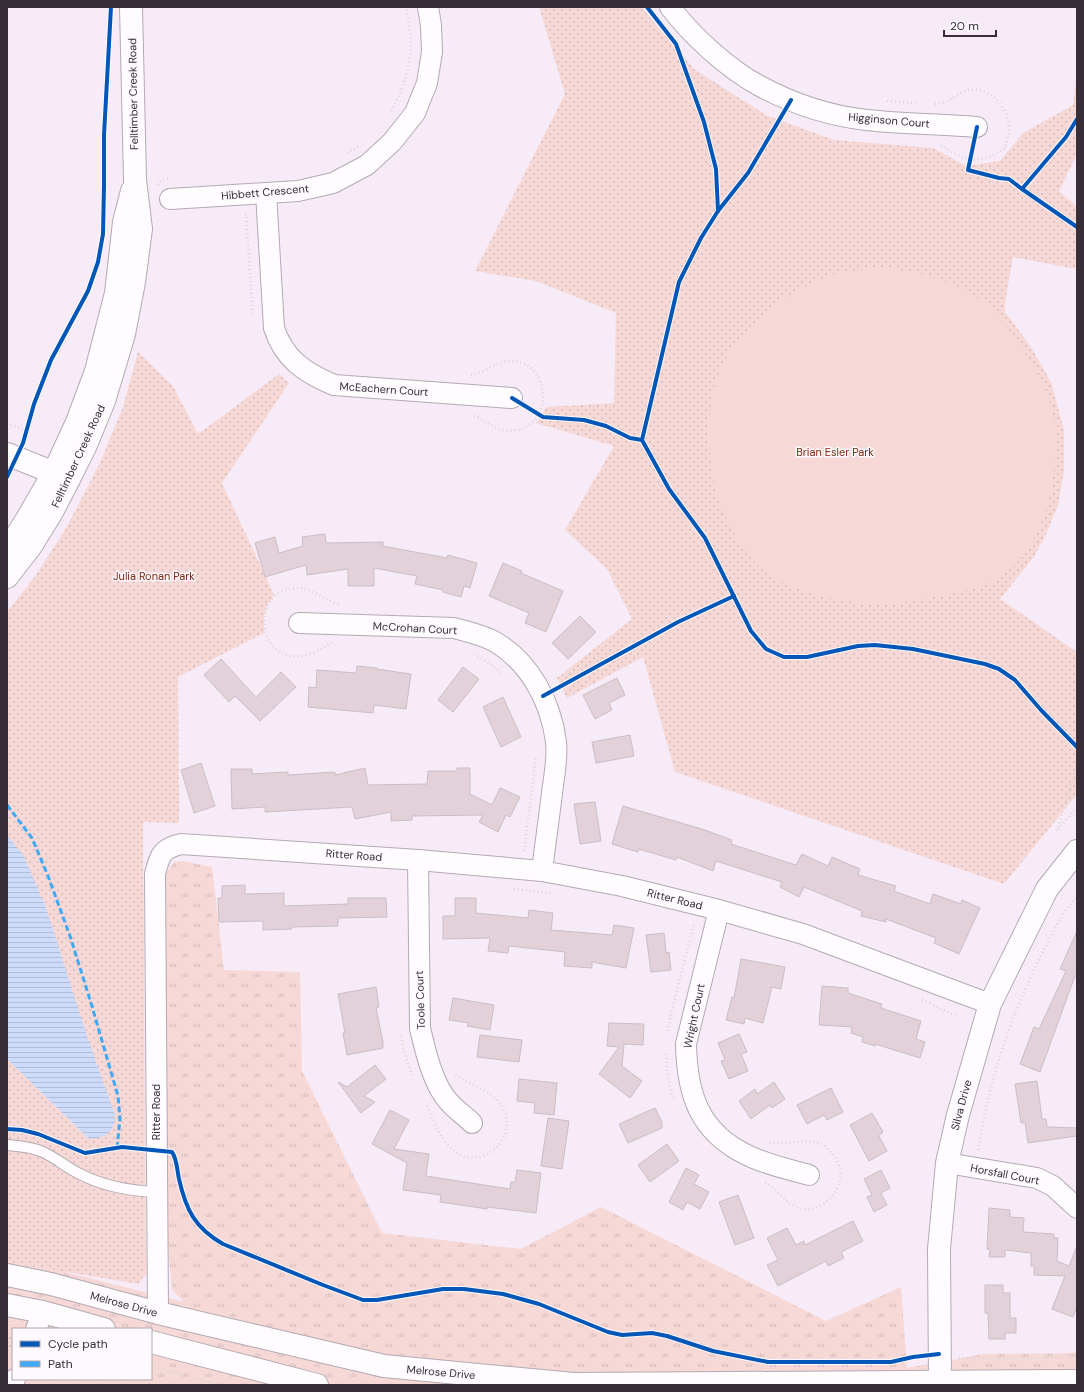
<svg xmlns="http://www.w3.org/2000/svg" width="1084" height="1392" font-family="'DM Sans',sans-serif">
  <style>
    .grass { fill: url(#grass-tufts) }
    .park { fill: url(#park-dots) }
    .pitch { fill: #f6d8d7 }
    .water { fill: url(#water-rules) }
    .building { fill: #e3d1da; stroke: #cabec6 }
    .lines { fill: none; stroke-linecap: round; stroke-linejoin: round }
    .service-casing { stroke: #b3aab3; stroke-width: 12 }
    .minor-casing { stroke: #b3aab3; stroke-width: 22 }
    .tertiary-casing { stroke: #b3aab3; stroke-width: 24 }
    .secondary-casing { stroke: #b3aab3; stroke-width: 24 }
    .path { stroke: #dad6da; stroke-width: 2.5; stroke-dasharray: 1 3; stroke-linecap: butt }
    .service { stroke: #fefcfe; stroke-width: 10 }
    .minor { stroke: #fefcfe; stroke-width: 20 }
    .tertiary { stroke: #fefcfe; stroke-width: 22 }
    .secondary { stroke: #fefcfe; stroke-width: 22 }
    .quiet { stroke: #3fa9f5; stroke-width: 3; stroke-dasharray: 6 3; stroke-linecap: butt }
    .cycleway-casing { stroke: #fef9fe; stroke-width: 6 }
    .cycleway { stroke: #0057b8; stroke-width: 4 }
    .labels { text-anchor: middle; stroke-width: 3; stroke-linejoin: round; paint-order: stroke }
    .street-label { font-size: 11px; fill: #372e37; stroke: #fef9fe }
    .park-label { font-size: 11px; fill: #82260c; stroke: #fef9fe }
  </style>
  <defs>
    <pattern id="grass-tufts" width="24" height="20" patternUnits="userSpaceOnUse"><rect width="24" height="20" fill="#f6d8d7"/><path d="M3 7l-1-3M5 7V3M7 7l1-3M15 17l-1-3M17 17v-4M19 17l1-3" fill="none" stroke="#d4bab9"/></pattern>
    <pattern id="park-dots" width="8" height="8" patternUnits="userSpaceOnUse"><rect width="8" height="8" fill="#f6d8d7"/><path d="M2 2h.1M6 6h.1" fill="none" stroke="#d4bab9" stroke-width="1.8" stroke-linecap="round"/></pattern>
    <pattern id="water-rules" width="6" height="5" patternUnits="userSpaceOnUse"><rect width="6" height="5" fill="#cedcfb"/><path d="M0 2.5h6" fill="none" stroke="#b2bdd8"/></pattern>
  </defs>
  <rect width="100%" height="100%" fill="#f7ebf7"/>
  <path class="grass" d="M183 861 212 867 224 970 300 972 302 1071 382 1233 521 1249 601 1207 826 1321 901 1287 907 1368 984 1354 1077 1353V1385H7V1361L13 1345V1379H151V1329H13V1335L7 1334V1264L61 1271 184 1302 172 1289 168 1248 166 1152 164 883 166 873 174 862Z"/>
  <g class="park">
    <path d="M539 7H641L694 69 766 115 834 140 933 148 966 166 1000 161 1023 133 1073 105 1077 73V154L1059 191 1077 207V269L1013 257 1005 303V312L1029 344 1051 382 1064 430V471L1058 505 1047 532 1034 557 1000 599 1077 652V794L1004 884 675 772 643 657 567 698 557 678 632 619 607 569 565 530 614 446 536 423 542 415 546 407 614 403 616 313 536 281 475 271 565 94Z"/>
    <path d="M138 352 173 386 198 434 279 374 289 383 222 483 274 595C263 608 264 616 264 633L178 677 179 823 143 822 146 1274 138 1284 61 1271 7 1264V612L36 575 65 530 99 465 123 407Z"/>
    <path d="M7 1334 13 1335V1345L7 1361Z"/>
  </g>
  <path class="pitch" d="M883 268C917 271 948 279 976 297 981 300 986 303 989 307 1004 321 1016 338 1026 354 1034 368 1043 383 1049 398 1059 428 1056 459 1051 490 1044 523 1030 558 1000 577 985 587 966 590 949 594 927 599 906 603 884 604 868 605 851 602 835 599 810 595 775 583 756 564 728 533 714 497 710 456 707 423 709 390 725 360 744 324 791 289 829 276 847 270 865 269 883 268Z"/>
  <path class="water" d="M7 835 24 856 46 908 88 1039 115 1115C114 1133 106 1138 89 1139L7 1059Z"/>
  <g class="building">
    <path d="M325 534 326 543 383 542V546L447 558 448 555 477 563 470 588 464 586 461 597 443 592V590L415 584 417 576 374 568V586H348V569L307 575 306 565 265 577 255 543 275 537 279 553 303 546 302 537Z"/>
    <path d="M503 563 522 571 521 573 563 591 546 632 525 623 529 613 489 596Z"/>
    <path d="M580 616 596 632 568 659 552 643Z"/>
    <path d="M221 659 256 697 281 672 296 687 260 721 235 696 229 702 204 675Z"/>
    <path d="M357 666 377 668V669L411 674 406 709 374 705 373 713 308 707 309 687 316 688 317 670 356 673Z"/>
    <path d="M463 667 479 679 453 712 438 700Z"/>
    <path d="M617 678 625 695 609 703 612 710 595 719 583 695Z"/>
    <path d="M503 697 521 737 501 747 483 707Z"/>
    <path d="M630 735 634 756 596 763 592 742Z"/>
    <path d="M201 763 215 806 194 813 181 770Z"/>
    <path d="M365 768 368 785 427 784 428 771H457V768H470V794L492 805 500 788 520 797 510 817 506 815 498 832 479 822 483 815 412 816V820L391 821V812L355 819 352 807 265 812V807L232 809 231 769H252V774L288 772V775L335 772V775Z"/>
    <path d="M595 802 601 841 580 844 574 804Z"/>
    <path d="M623 806 705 830 732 840 731 844 796 865 802 854 828 866 832 857 860 869 858 875 896 886 894 891 930 904 933 894 961 904 962 900 980 908 959 954 934 943 936 938 886 919V922L861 916 862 911 804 887 799 897 780 887 782 882 716 861 713 871 677 857 676 860 639 849 638 852 612 844Z"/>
    <path d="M245 885V894L284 893V906L348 904V898H386L387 917 338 918V926L292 927V929L263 930V921L219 922 218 898H222V886Z"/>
    <path d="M455 898H476V913L528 918 529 910 553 913 551 930 612 935 614 925 634 928 626 968 592 962V968L564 966 565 952 509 946 508 953 488 951 490 938 443 939V916H455Z"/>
    <path d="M1077 931V976H1075L1040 1072 1020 1064 1034 1027 1039 1029 1066 971 1060 969Z"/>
    <path d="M664 933 666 953 669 952 671 970 651 972 646 935Z"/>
    <path d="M741 959 785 967 781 989 772 987 763 1023 745 1018 744 1024 726 1020 732 997 734 998Z"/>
    <path d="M822 986 848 988V993L882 1004 881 1008 921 1021 916 1039 925 1042 920 1058 875 1044V1046L862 1042 863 1037 851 1033 852 1027 819 1025Z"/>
    <path d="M376 987 379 1007 376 1008 383 1042V1048L347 1055 343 1033H345L338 994Z"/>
    <path d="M453 998 494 1005 490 1030 467 1026 469 1023 449 1020Z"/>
    <path d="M609 1023 644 1024 643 1045 624 1044 622 1066 642 1081 630 1098 599 1074 619 1047 607 1046Z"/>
    <path d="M739 1034 747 1052 741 1054 748 1071 729 1079 721 1061 725 1060 718 1043Z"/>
    <path d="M480 1035 522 1040 519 1062 477 1057Z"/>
    <path d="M375 1065 386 1079 364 1096 375 1102 361 1113 338 1082 347 1087Z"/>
    <path d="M519 1079 557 1083 554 1115 534 1113 535 1103 517 1101Z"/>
    <path d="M1037 1081 1042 1119H1046L1047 1127 1077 1128V1136L1028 1143 1025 1123H1021L1015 1084Z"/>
    <path d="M774 1082 785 1099 772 1108 770 1105 751 1119 739 1101 755 1089 757 1094Z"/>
    <path d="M831 1088 843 1112 827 1120 824 1115 807 1124 797 1105Z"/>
    <path d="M655 1108 662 1122V1128L628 1143 619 1124Z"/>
    <path d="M390 1110 409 1120 394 1149 429 1154 426 1176 510 1189 511 1182H515L517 1170 541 1173 536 1213 487 1207V1209L440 1202 441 1195 403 1190 407 1163 372 1144Z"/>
    <path d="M872 1113 883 1132 879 1136 887 1151 869 1161 850 1125Z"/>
    <path d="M548 1118 569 1121 562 1169 541 1166Z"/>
    <path d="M667 1144 679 1161 650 1182 638 1165Z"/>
    <path d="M686 1168 699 1175 694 1184 709 1192 700 1209 687 1202 683 1210 669 1202Z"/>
    <path d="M881 1170 890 1188 881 1193 887 1205 874 1212 867 1197 872 1195 864 1179Z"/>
    <path d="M738 1195 754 1238 735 1245 719 1202Z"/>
    <path d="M989 1208 1010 1210V1217L1024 1218 1023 1232 1054 1234V1238H1058L1057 1261 1069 1266 1076 1248H1077V1306L1073 1317 1052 1309 1065 1276 1034 1275V1266H1031V1253L1005 1250V1257H989L990 1250 987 1249Z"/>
    <path d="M853 1221 863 1241 841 1252 844 1258 828 1266 826 1261 778 1286 767 1265 778 1260 767 1238 787 1228 796 1245 804 1241 805 1245Z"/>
    <path d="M985 1285H1003V1293H1010V1318H1016V1333H1005V1339H989L988 1313H985Z"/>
  </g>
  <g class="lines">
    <g class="service-casing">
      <path id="service" d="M7 1145C19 1146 32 1147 43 1152 56 1158 67 1168 80 1174 103 1186 131 1191 157 1192"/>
    </g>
    <g class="minor-casing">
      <g id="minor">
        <path d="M670 7C691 35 727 68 758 85 791 103 830 116 867 120 903 124 940 124 977 127"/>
        <path d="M266 193 274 328C284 359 305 373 334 385L512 398"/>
        <path d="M170 199 298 191 333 183 367 165 392 142 415 113 427 83 432 52 431 25 428 7"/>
        <path d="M299 623 454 628C468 632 484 635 497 643 531 664 551 703 556 742 558 758 554 777 552 793 549 819 545 845 542 871"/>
        <path d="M418 860 420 1028C425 1050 433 1085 449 1102 456 1110 465 1116 472 1123"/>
        <path d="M719 910 686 1044C687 1094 699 1132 747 1155 767 1165 788 1169 809 1175"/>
        <path d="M947 1163 1037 1178 1053 1186 1077 1208"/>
        <path d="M158 1313 155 874C160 855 161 849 181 844L418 860 542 871 622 886 719 910 803 934 990 1004"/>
        <path d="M36 1329 43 1312"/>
        <path d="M12 1385 15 1379"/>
      </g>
    </g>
    <g class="tertiary-casing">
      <g id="tertiary">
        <path d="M7 454 69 479"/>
        <path d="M940 1381 939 1249 947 1163 958 1115 990 1004 1047 889 1077 851"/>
      </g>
    </g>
    <g class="secondary-casing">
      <g id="secondary">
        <path d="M7 550 27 519 54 472 77 422 96 371 116 293 124 222 132 191"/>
        <path d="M7 577 31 546 52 512 69 479 85 447 104 401 124 334 134 282 141 229 135 180 131 7"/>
        <path d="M7 1275 51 1284 158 1313 384 1366 574 1384 1077 1381"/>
        <path d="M7 1305 43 1312 104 1329"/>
        <path d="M151 1342 317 1385"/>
      </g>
    </g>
    <g class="path">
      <path d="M887 101 916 103"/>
      <path d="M935 104C948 104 957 93 969 90 991 87 1009 108 1009 129 1009 135 1006 142 1005 148 990 158 974 164 957 155 951 152 946 148 941 145"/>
      <path d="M391 111C403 89 411 67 411 41 410 30 408 18 406 7"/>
      <path d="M347 153 360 145"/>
      <path d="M158 185C160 179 164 179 170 179"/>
      <path d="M245 214H246L253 316"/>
      <path d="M471 375C487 372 498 360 514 361 549 364 555 421 518 430 513 431 508 431 503 430 492 428 483 419 473 415"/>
      <path d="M7 423 27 431"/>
      <path d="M332 643C324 647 316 652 307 655 257 668 247 589 297 588 312 587 324 601 339 604"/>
      <path d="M474 654 489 663 503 674"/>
      <path d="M1058 829 1077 807"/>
      <path d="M1057 831 1077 763"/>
      <path d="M524 851 536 757"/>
      <path d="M514 889 551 893"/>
      <path d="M922 1000 956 1016"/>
      <path d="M668 1031 671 1014 694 923"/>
      <path d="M401 1036 404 1051 412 1075"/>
      <path d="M666 1054 667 1074 673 1098"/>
      <path d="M427 1106C434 1121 441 1141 454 1151 484 1174 523 1133 500 1104 490 1090 468 1084 454 1074"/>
      <path d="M978 1150C981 1135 983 1120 987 1105 999 1050 1020 996 1046 946 1055 928 1063 911 1077 897"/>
      <path d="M765 1183C768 1185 771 1186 773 1188 782 1195 788 1205 799 1208 823 1215 849 1185 838 1163 837 1160 835 1158 833 1155 830 1152 827 1147 823 1145 808 1137 785 1145 768 1143"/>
      <path d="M959 1358 1077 1357"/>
      <path d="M151 1366 220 1385"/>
      <path d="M34 1385 40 1379"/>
    </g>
    <use href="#service" class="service"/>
    <use href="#minor" class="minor"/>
    <use href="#tertiary" class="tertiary"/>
    <use href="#secondary" class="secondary"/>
    <path class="quiet" d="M7 805 32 838 48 876 70 936 91 1003 118 1096 120 1119 117 1148"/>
    <g class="cycleway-casing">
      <g id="cycleway">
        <path d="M647 7 676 44 704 122 716 169 718 211"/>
        <path d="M791 100 748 173 718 211 701 238 679 282 642 440 669 489 705 538 751 631 766 649 784 657H807L858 646 875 645 913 649 985 664 999 669 1015 680 1041 710 1077 747"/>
        <path d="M977 127 968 170 999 178 1009 179 1022 189 1066 137 1077 119"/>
        <path d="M1022 189 1077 227"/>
        <path d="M512 398 543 417 584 420 606 426 630 438 642 440"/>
        <path d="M7 477 23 443 34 404 51 360 88 291 98 262 103 234 104 186V135L111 7"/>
        <path d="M543 696 678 622 734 596"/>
        <path d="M7 1129 22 1130 38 1134 85 1153 122 1147 172 1152C177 1159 177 1170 179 1179 186 1210 195 1228 223 1244L323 1285 363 1300H377L443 1289H464L503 1294 539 1304 608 1332 622 1335 652 1333 667 1336 713 1351 768 1362H891L913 1357 939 1354"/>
      </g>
    </g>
    <use href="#cycleway" class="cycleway"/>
  </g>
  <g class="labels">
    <g class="street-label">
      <text transform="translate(133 94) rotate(-91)" y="4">Felltimber Creek Road</text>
      <text transform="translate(889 120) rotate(5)" y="4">Higginson Court</text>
      <text transform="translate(265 192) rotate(-5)" y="4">Hibbett Crescent</text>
      <text transform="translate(384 389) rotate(4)" y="4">McEachern Court</text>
      <text transform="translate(78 456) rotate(-65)" y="4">Felltimber Creek Road</text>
      <text transform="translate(415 628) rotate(3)" y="4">McCrohan Court</text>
      <text transform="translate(354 855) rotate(4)" y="4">Ritter Road</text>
      <text transform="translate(675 899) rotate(14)" y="4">Ritter Road</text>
      <text transform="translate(420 1000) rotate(-92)" y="4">Toole Court</text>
      <text transform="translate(694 1016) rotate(-78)" y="4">Wright Court</text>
      <text transform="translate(961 1105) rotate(-75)" y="4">Silva Drive</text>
      <text transform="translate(156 1112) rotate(-90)" y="4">Ritter Road</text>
      <text transform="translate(1005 1174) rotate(11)" y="4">Horsfall Court</text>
      <text transform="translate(124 1304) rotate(15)" y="4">Melrose Drive</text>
      <text transform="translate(441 1372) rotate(5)" y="4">Melrose Drive</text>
    </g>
    <g class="park-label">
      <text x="835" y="456">Brian Esler Park</text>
      <text x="154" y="580">Julia Ronan Park</text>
    </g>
  </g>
  <rect width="1084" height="1392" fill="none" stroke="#372e37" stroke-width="16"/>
  <rect x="12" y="1328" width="140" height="52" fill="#fef9fe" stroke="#aea8ae"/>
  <rect x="20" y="1341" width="20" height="6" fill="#0057b8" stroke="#aea8ae"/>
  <text x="48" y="1348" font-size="12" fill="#372e37">Cycle path</text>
  <rect x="20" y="1361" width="20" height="6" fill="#3fa9f5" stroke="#aea8ae"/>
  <text x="48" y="1368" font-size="12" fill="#372e37">Path</text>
  <path d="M944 30v6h52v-6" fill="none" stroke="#372e37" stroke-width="2"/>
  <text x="950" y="30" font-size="12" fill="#372e37" stroke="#fef9fe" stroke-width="3" paint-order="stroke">20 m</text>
</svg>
